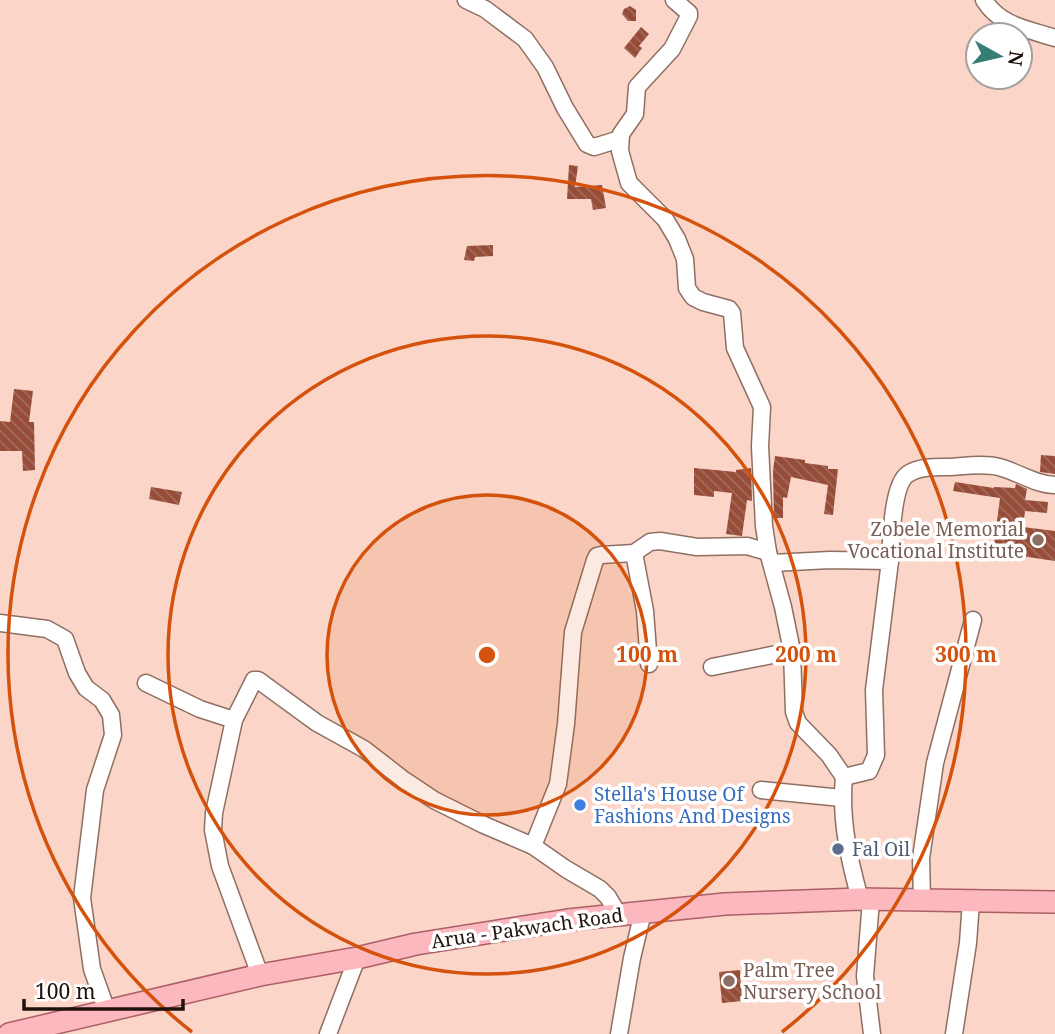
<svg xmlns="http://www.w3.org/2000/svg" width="1055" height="1034" font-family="'Noto Serif',serif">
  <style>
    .building { fill: url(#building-back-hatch) }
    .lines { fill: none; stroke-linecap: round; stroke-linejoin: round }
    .minor-casing { stroke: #8f6f63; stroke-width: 19 }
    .major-casing { stroke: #ac5f65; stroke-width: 24 }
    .minor { stroke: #fff; stroke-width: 16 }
    .major { stroke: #fbb8bf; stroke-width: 21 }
    .ring { fill: none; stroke: #d4520c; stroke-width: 3.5 }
    .education-dot { fill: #8d6e63; stroke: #fff; stroke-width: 2.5 }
    .shop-dot { fill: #3f7fe0; stroke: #fff; stroke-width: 2.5 }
    .service-dot { fill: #5c6f8a; stroke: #fff; stroke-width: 2.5 }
    .labels { text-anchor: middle; stroke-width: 7; stroke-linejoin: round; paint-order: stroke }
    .education-label { font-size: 19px; fill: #785e54; stroke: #fff; text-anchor: end }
    .shop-label { font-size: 19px; fill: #366cbe; stroke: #fff; text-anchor: start }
    .service-label { font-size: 19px; fill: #4e5e75; stroke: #fff; text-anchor: start }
    .street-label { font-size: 19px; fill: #1e120d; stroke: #fff }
    .centre { fill: #d4520c; stroke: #fff; stroke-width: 3.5 }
    .ring-label { font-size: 21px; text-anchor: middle; font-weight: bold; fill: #d4520c; stroke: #fff; stroke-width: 7; stroke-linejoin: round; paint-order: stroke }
  </style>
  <defs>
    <pattern id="building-back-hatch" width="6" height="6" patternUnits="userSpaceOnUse" patternTransform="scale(1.75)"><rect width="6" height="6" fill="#974c38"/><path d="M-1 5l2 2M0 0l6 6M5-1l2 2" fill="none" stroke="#a26c5e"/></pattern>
  </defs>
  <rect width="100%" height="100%" fill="#fad5c8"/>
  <g class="building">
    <path d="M630 6 636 10V21H628L622 14 624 9Z"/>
    <path d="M641 27 649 34 639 46 642 48 635 58 624 48Z"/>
    <path d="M569 165 578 166 575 187 602 185 606 208 593 210 591 199H567Z"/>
    <path d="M493 245V256L475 257 474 261 464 260 467 246Z"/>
    <path d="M14 389 33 391 29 422H34L35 470 23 471 22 451H0V421L10 422Z"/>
    <path d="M1041 455 1055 456V474L1040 472Z"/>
    <path d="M775 456 805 460V463L828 466V469H838L833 515 824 514 828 485 791 477 787 498 783 497V518H774L773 471Z"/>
    <path d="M694 468 736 472V470L751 468 752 501 747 500 742 536 726 534 732 493 714 491V497L694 495Z"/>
    <path d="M955 482 994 488V487L1015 488 1016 484 1027 489 1025 500 1048 502 1047 513 1025 511 1023 527 1055 531V561L993 552 1000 498 953 491Z"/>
    <path d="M151 487 182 492 179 505 149 499Z"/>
    <path d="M740 970 742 1001 722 1003 719 972Z"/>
  </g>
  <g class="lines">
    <g class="minor-casing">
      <g id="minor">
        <path d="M466 0 485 9 525 39 545 67 565 108 587 144 594 147 620 139"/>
        <path d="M674 0 689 13V16L672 49 637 87 635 114 621 134 620 151 629 183 665 219 677 239 685 259 687 288 693 297 703 302 729 309 732 313 735 348 762 407 760 446 764 526 768 552 783 607 792 651 794 712 798 723 829 755 844 777"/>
        <path d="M984 0C1000 26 1028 29 1055 38"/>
        <path d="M634 553 645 611 649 664"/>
        <path d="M890 561C891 542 892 484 908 474 920 466 937 467 950 467 965 466 984 463 999 467 1018 472 1036 485 1055 485"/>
        <path d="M772 563 830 560 890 561 874 690 876 755 869 771 844 777C840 820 849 859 860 899"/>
        <path d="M0 623 47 629 65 639 77 673 86 688 102 700 111 715 113 735 95 790 82 898 92 969 107 1011"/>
        <path d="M712 667 792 651"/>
        <path d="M146 683 200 709 234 720"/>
        <path d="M761 790 842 798"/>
        <path d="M871 900 865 976 872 1034"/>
        <path d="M922 900 921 858 935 763 973 620"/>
        <path d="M618 914 608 897 600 889 566 869 533 846 558 784 566 724 573 632 595 560 597 556 601 555 634 553 650 542 660 541 697 547 747 546 768 552"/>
        <path d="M260 975 220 866 213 830 214 813 234 720 254 680H258L317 723 364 749 404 780 434 800 484 825 533 846"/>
        <path d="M328 1034 357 958"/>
        <path d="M619 1034 632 958 643 912"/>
        <path d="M954 1034 968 943 971 901"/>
      </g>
    </g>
    <g class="major-casing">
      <path id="major" d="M9 1034 260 975 357 958 416 944 568 920 725 904 860 899 1055 902"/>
    </g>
    <use href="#minor" class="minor"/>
    <use href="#major" class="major"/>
  </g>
  <circle cx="487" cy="655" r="160" fill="#d4520c" fill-opacity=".12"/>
  <g class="ring">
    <circle cx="487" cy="655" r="160"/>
    <circle cx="487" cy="655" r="319"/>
    <path d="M192 1032A479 479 0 1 1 782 1032"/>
  </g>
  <g class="education-dot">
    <circle cx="1038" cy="540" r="7"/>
    <circle cx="729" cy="981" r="7"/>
  </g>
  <circle class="shop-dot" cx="580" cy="805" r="7"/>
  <circle class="service-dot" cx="838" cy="849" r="7"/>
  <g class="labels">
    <g class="education-label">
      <text x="1024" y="536">Zobele Memorial<tspan x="1024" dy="22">Vocational Institute</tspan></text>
      <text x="743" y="977" text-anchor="start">Palm Tree<tspan x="743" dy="22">Nursery School</tspan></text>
    </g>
    <g class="shop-label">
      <text x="594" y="801">Stella's House Of<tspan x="594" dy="22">Fashions And Designs</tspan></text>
    </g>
    <g class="service-label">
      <text x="852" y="856">Fal Oil</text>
    </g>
    <g class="street-label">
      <text transform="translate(527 928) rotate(-8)" y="7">Arua - Pakwach Road</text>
    </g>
  </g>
  <circle cx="487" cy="655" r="10" class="centre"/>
  <g class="ring-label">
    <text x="647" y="662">100 m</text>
    <text x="806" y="662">200 m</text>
    <text x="966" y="662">300 m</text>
  </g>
  <g transform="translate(999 56) rotate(98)"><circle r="33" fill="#ffffff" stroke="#a5a09e" stroke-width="2"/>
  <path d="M0-5L12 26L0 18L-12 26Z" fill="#377d74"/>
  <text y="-10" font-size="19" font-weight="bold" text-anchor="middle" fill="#1e120d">N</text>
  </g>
  <path d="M24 999v10h159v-10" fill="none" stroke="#1e120d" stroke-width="3.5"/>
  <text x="35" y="999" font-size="21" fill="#1e120d" stroke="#ffffff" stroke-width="5" paint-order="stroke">100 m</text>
</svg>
